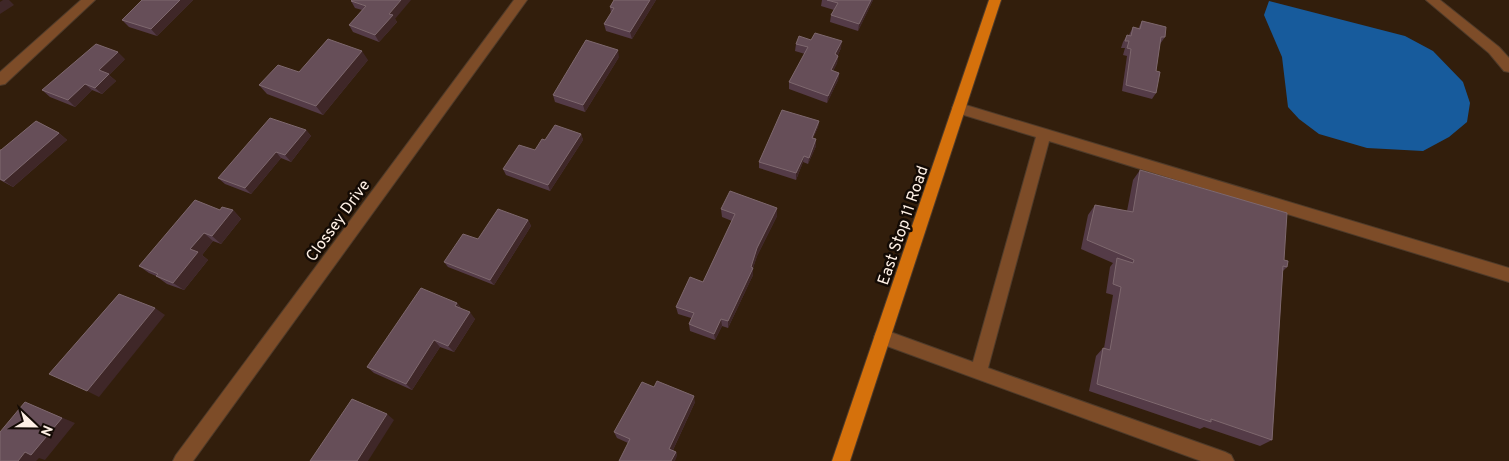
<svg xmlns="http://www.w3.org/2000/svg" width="1509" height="461" font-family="Overpass,sans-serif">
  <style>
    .water { fill: #175b9c }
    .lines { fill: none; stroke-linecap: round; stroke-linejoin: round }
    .minor-casing { stroke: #4f3b2a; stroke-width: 2 }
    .major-casing { stroke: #4f3b2a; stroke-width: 2 }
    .minor { fill: #7d4c28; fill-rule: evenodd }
    .major { fill: #d5710c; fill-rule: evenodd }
    .wall { fill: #543b47 }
    .shaded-wall { fill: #3f2728 }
    .building { fill: #664e58; stroke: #7e686e }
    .labels { text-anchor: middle; stroke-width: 5; stroke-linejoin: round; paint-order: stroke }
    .street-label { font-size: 16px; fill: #fef0e5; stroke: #130a04 }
  </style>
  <rect width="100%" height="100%" fill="#321e0c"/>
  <path class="water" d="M1269 1 1405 36 1433 51 1463 82 1470 103 1467 122 1449 137 1423 151 1367 148 1319 134 1299 119 1288 107 1282 57 1264 15Z"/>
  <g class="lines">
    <g class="minor-casing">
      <g id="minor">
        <path d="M81 0H95L5 84 0 85V72Z"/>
        <path d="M514 0H527L193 461H173L176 455Z"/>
        <path d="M1426 0H1440L1499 47 1509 58V72L1504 71 1489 53Z"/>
        <path d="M959 103 1509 268V282L1049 141 988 368 1225 452 1231 455 1234 461H1201L876 342 874 337 876 332 882 329 973 362 1036 137 954 112 952 108 954 104Z"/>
      </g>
    </g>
    <g class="major-casing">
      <path id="major" d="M989 0H1001L850 461H832Z"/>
    </g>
    <use href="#minor" class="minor"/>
    <use href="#major" class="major"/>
  </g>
  <g class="wall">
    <path d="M142 0H193L157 36 129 27 122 20Z"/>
    <path d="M352 0 395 19 397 22 379 42 353 32 349 25 362 10 355 8 351 1Z"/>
    <path d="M614 0H656L632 39 606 31 604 24 611 13 610 7Z"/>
    <path d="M822 0H873L858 31 830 22 831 15 834 10 821 6Z"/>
    <path d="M1142 21 1165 37 1160 44 1156 71V93L1152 99 1122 91 1127 56 1123 55 1125 48H1121L1123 42 1127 35H1129L1133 27 1138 29Z"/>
    <path d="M811 40 841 48 838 55 837 63 833 71 839 73 838 80 827 103 789 89V82L805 54 795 51 796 44Z"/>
    <path d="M619 57 585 112 555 102 553 95Z"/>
    <path d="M125 59 109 75 116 81 102 94 92 90 75 107 50 97 42 90Z"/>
    <path d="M368 60 323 115 267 94 259 85 299 72Z"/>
    <path d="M819 121 818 127 813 138 816 146 808 164 803 162 796 180 759 168V162Z"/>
    <path d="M306 130 311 136 291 162 281 158 251 194 225 184 218 178Z"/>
    <path d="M59 133 67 140 13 187 0 180V150H1Z"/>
    <path d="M581 134 583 140 550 191 506 175 503 169 535 150 545 140Z"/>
    <path d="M1140 170 1284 260 1287 267 1283 271 1272 440 1260 446 1204 427 1200 429 1089 391 1096 356 1103 348H1104L1113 295 1106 293 1110 267 1113 263 1081 249 1088 215 1095 205 1127 211 1133 180Z"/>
    <path d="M777 208V216L757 256 753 268V275L728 328 722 326 715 340 690 331 689 324 691 318 678 314 676 307 703 282 732 221 722 217 721 209Z"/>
    <path d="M233 210 241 219 221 244 213 241 202 255 208 260 184 290 167 284 156 276 149 273 139 266Z"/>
    <path d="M528 220 531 226 494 285 448 267 444 262 478 239Z"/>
    <path d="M457 303 461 308 475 319 454 352 440 347 412 390 374 373 367 367Z"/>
    <path d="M654 387 695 402 673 450 676 452 677 456 628 443 617 438 614 432Z"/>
  </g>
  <g class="shaded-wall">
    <path d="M3 0H9L14 5 0 14V2Z"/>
    <path d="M180 0H193L157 36 151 29Z"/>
    <path d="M401 0H411L395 19 397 22 379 42 375 35 389 14Z"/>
    <path d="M650 0H656L632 39 630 32Z"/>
    <path d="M871 0H873L858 31 859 24Z"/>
    <path d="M842 41 841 48 835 61V54Z"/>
    <path d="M618 50 619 57 585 112 583 105Z"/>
    <path d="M362 51 368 60 323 115 316 106Z"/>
    <path d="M118 52 125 59 109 75 116 81 102 94 95 88 99 70Z"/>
    <path d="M838 56 837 63 830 77 831 70Z"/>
    <path d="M839 73 838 80 827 103 828 96Z"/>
    <path d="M85 84 92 90 75 107 68 100Z"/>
    <path d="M819 121 818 127 811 144 812 138Z"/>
    <path d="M306 130 311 136 291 162 285 155Z"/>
    <path d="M59 133 67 140 13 187 4 181Z"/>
    <path d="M581 134 583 140 550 191 548 185Z"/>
    <path d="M816 139V146L808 164 809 158Z"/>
    <path d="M276 152 281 158 251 194 245 188Z"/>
    <path d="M804 156 803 162 796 180V173Z"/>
    <path d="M777 208V216L757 256 753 268V275L728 328V321L757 248Z"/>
    <path d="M233 210 241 219 221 244 212 236Z"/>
    <path d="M528 220 531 226 494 285 490 280Z"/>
    <path d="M204 233 213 241 202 255 208 260 184 290 173 283 190 249Z"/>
    <path d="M457 303 462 310 455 306Z"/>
    <path d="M155 308 165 315 99 397 87 391Z"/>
    <path d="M470 312 475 319 454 352 448 346Z"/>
    <path d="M721 319 722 326 715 340 714 334Z"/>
    <path d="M434 340 440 347 412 390 406 384Z"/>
    <path d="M694 396 695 402 671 454 669 449Z"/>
    <path d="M25 402 75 423 45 460 39 458 36 461H18L25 452Z"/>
    <path d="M387 414 394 420 368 461H357Z"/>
    <path d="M676 452 677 456 675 461H671Z"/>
  </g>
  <g class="building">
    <path d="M142 0H180L151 29 122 20Z"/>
    <path d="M352 0H401L389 14 393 15 375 35 349 25 366 6 351 1Z"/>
    <path d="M614 0H650L630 32 604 24 614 8 610 7Z"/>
    <path d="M827 0H871L859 24 831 15 838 3Z"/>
    <path d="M1142 21 1166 27 1165 37H1161L1156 71 1160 72 1156 93 1126 85 1131 49 1127 48 1129 41H1125L1127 35 1131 36 1133 27 1140 29Z"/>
    <path d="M815 33 842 41 835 54 838 56 831 70 839 73 828 96 789 82 808 47 796 44 799 36 811 40Z"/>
    <path d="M328 39 362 51 316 106 259 85 278 65 299 72Z"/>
    <path d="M586 40 618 50 583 105 553 95Z"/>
    <path d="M96 44 118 52 99 70 109 74 95 88 85 84 68 100 42 90Z"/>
    <path d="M782 110 819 121 812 138 816 139 809 158 804 156 796 173 759 162Z"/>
    <path d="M270 118 306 130 285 155 276 152 245 188 218 178Z"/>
    <path d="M36 121 59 133 4 181 0 179V150H1Z"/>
    <path d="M555 125 581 134 548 185 503 169 519 145 535 150 542 139 545 140Z"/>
    <path d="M1140 170 1287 213 1284 260 1288 261 1287 267 1283 266 1272 440 1211 419V422L1097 384 1103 348 1110 350 1121 287 1113 284 1117 258 1133 263 1134 260 1087 240 1095 205 1133 212Z"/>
    <path d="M730 191 777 208 757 248 751 267 753 268 728 321 721 319 714 334 689 324 694 313 676 307 690 277 703 282 735 214 721 209Z"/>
    <path d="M195 200 220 210 222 207 233 210 212 236 204 233 190 249 198 252 173 283 156 276 158 274 139 266Z"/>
    <path d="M498 209 528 220 490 280 444 262 463 234 478 239Z"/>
    <path d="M421 288 457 303 455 306 470 312 448 346 434 340 406 384 367 367Z"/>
    <path d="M119 294 155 308 87 391 49 374Z"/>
    <path d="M657 381 694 396 669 449 676 452 671 461H619L630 439 614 432 642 382 654 387Z"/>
    <path d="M352 399 387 414 357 461H310Z"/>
    <path d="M25 402 62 418 31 455 25 452 18 461H0V432Z"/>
  </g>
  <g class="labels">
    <g class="street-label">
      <text transform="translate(337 220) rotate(-54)" y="6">Clossey Drive</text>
      <text transform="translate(902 225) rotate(-71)" y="6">East Stop 11 Road</text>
    </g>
  </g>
  <g transform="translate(35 426) rotate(112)" stroke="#130a04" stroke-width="4" paint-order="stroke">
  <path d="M0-4L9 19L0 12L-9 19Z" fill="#fef0e5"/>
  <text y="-8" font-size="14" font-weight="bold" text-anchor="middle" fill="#fef0e5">N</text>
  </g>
</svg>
